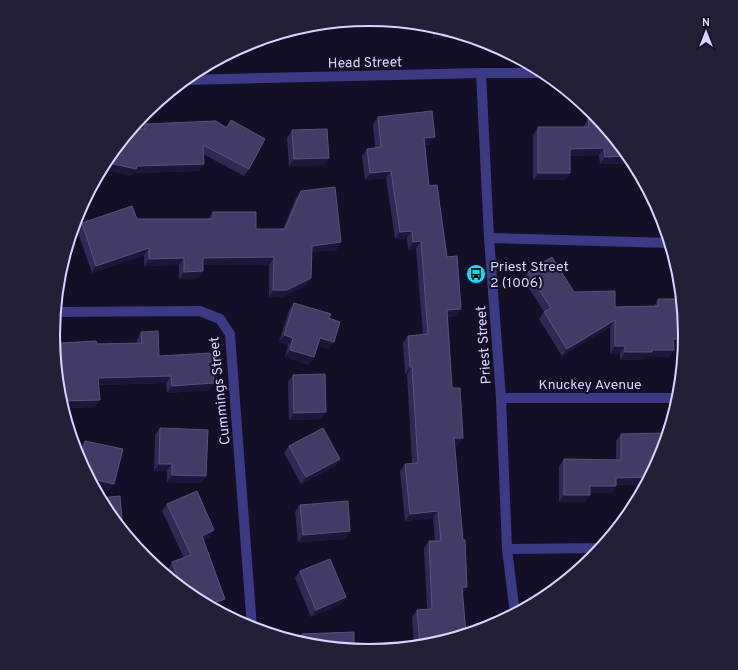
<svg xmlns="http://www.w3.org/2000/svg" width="738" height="670" font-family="Overpass,sans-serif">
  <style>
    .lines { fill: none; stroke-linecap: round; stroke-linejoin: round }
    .lane { stroke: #3d3a85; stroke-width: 10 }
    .street { stroke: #3d3a85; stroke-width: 10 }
    .wall { fill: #312854 }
    .shaded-wall { fill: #1d163a }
    .building { fill: #433a66; stroke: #5a527e }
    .labels { text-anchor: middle; stroke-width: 4; stroke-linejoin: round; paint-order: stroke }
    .street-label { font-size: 14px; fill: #d9d4ff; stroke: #130f26 }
    .poi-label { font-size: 14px; fill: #d9d4ff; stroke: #130f26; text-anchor: start }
    .rim { fill: none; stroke: #d9d4ff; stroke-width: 2 }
  </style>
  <rect width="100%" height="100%" fill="#130f26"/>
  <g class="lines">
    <g class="lane">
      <path d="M489 238 670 243"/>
      <path d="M507 549 601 548"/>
    </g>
    <g class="street">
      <path d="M481 73 489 238 501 398 507 549 515 614"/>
      <path d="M185 80 481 73H546"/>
      <path d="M55 312 200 311 220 319 230 334 252 628"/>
      <path d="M501 398H679"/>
    </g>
  </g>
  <g class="wall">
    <path d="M433 26 467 36 433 38Z"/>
    <path d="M378 117 430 144 425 145 429 186 447 257 461 309 456 316 448 317 452 388 463 438 458 445H454L467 587 430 645 414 647 412 617 417 610 427 609 424 548 429 541H435L433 518 405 521 400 471 405 464 412 463 407 374H405L403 343 408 336 423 335 416 249 408 250 407 238 395 239 386 178 365 180 362 156 367 149 375 148 373 124Z"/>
    <path d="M588 119 632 160 634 163 600 164 599 155 570 156V173L565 180H533V135L538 127H584V126Z"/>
    <path d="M231 120 249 169 244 176 203 154 199 171 133 173 131 176 141 129 145 124 226 127Z"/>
    <path d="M292 130 329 158 324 165 289 166 287 138Z"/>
    <path d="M301 191 341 242 336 250 311 252 306 285 282 297H269V265H203L198 278 179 279V265L144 266V255L92 273 77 230 82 223 137 219H208L213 212 256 229H283L296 198Z"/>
    <path d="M528 272 574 292 615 307 654 306 658 299 673 346 674 350 669 357H647V359L620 360V353L610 354V327L562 356 539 319 544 312 523 279Z"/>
    <path d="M294 303 329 318V349L318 345 309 365 285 357 288 345 279 342 289 310Z"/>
    <path d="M141 332 159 356 210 390 167 393 166 383 99 385 95 407 63 408 59 396 56 350 61 343 97 344 137 343V339Z"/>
    <path d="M293 375 321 419 289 420 288 382Z"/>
    <path d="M160 428 201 483 167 482V471H154L155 435Z"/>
    <path d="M621 434 661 456 646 484 616 485V486L611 493H590V495L585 502H559V466L564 459 616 460V441Z"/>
    <path d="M85 441 109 491 94 488 78 458 80 448Z"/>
    <path d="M289 446 340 459 335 466 301 484 284 453Z"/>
    <path d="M167 504 210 537 204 540 220 606 214 608 193 598 171 580 168 569 172 562 184 558 162 511Z"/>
    <path d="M300 505 350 531 345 539 298 542 295 512Z"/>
    <path d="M300 571 346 597 341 604 311 617 295 578Z"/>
    <path d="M302 634 307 645 297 642V641Z"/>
  </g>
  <g class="shaded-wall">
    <path d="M448 30 467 36 433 38 438 31Z"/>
    <path d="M435 137 430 144 419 145 424 138Z"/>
    <path d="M604 148 599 155 565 156 570 149Z"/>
    <path d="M629 156 634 163 600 164 605 157Z"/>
    <path d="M329 158 324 165 289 166 294 159Z"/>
    <path d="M105 162 137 166 204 164 199 171 133 173 131 176 101 169Z"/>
    <path d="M391 171 386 178 365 180 370 173Z"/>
    <path d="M538 173H570L565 180H533Z"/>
    <path d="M412 231 407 238 395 239 400 232Z"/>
    <path d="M421 241 416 249 408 250 413 242Z"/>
    <path d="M341 242 336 250 307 253 312 246Z"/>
    <path d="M149 248 144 255 92 273 96 266Z"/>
    <path d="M274 257 269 265H198L203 258Z"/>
    <path d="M184 258 179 265 144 266 149 259Z"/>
    <path d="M203 271 198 278 179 279 184 272Z"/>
    <path d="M311 278 306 285 282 297H269L273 290Z"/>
    <path d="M461 309 456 316 442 317 447 310Z"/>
    <path d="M615 320 610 327 562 356 567 349Z"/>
    <path d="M284 335 293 338 288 345 279 342Z"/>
    <path d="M320 338 334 342 329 349 315 345Z"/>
    <path d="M673 339H685L684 346H668Z"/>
    <path d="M615 346H625L620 353 610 354Z"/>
    <path d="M290 350 314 357 309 365 285 357Z"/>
    <path d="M652 350H674L669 357H647V359L620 360 625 352Z"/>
    <path d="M410 367H412L407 374H405Z"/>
    <path d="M171 376 166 383 93 385 98 378Z"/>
    <path d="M214 383 210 390 167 393 172 386Z"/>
    <path d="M100 400 95 407 63 408 62 405 64 401Z"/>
    <path d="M326 412 321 419 289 420 294 413Z"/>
    <path d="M454 438H463L458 445H449Z"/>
    <path d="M340 459 335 466 301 484 306 477Z"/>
    <path d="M159 464H172L167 471H154Z"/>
    <path d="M172 475 206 476 201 483 167 482Z"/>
    <path d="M650 477 646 484 611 485 616 478Z"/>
    <path d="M89 478 114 484 109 491 94 488Z"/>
    <path d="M590 486H616L611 493H585Z"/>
    <path d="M564 495H590L585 502H559Z"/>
    <path d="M438 511 433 518 405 521 410 514Z"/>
    <path d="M214 530 210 537 197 543 202 536Z"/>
    <path d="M350 531 345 539 298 542 303 535Z"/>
    <path d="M462 587H467L462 594Z"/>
    <path d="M346 597 341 604 311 617 316 610Z"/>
    <path d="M225 599 220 606 214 608 208 605Z"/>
  </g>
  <g class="building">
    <path d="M438 27 448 30 438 31Z"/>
    <path d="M432 111 435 137 424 138 429 186 437 185 447 257 457 256 461 309 447 310 452 388H460L463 438H454L463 540H465L467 587H462L466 634 430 645 420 646 417 610 432 609 429 541H441L438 511 410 514 405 464 418 463 412 367H410L408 336 428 334 421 241 413 242 412 231 400 232 391 171 370 173 367 149 381 147 378 117Z"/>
    <path d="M588 119H598L629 156 605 157 604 148 570 149V173H538V127H589Z"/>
    <path d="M231 120 265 139 249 169 203 145 204 164 137 166 136 169 105 162 133 127 145 130V124L216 121 227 128Z"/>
    <path d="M327 129 329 158 294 159 292 130Z"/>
    <path d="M335 187 341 242 312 246 311 278 287 290H273L274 257 203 258V271L184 272V258L149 259V248L96 266 82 223 132 206 137 219H213V212H256V229H285L301 191Z"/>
    <path d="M552 257 574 292 615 291V307L658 306V299H681L685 335V339H673L674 350H652V352H625V346H615V320L567 349 544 312 551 308 528 272Z"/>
    <path d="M294 303 331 314 329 318 340 322 334 342 320 338 314 357 290 350 293 338 284 335Z"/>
    <path d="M158 331 159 356 213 353 214 383 172 386 171 376 98 378 100 400 64 401 61 343 96 341 97 344 142 343 141 332Z"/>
    <path d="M325 374 326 412 294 413 293 375Z"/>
    <path d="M160 428 208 430 206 476 172 475V464H159Z"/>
    <path d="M323 428 340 459 306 477 289 446Z"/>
    <path d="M668 433 661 456 650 477 616 478V486H590V495H564V459L621 460V434Z"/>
    <path d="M85 441 123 449 114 484 89 478 80 462Z"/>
    <path d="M197 491 214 530 202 536 225 599 208 605 193 598 182 588 172 562 191 555 167 504Z"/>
    <path d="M120 496 123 531 106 510 99 498Z"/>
    <path d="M348 501 350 531 303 535 300 505Z"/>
    <path d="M330 559 346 597 316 610 300 571Z"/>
    <path d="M354 632V650L307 645 302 643V634Z"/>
  </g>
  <defs>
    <g id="bus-disc" transform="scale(1)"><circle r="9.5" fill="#00e5ff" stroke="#130f26"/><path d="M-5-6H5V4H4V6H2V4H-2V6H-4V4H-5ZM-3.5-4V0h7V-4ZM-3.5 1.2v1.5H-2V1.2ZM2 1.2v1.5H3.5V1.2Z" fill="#111"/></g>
  </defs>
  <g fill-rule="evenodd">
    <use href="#bus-disc" x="476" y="274"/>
  </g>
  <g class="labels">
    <g class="street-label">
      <text transform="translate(365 62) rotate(-1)" y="5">Head Street</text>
      <text transform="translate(483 345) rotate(-94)" y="5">Priest Street</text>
      <text x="590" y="389">Knuckey Avenue</text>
      <text transform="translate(219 391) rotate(-96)" y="5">Cummings Street</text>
    </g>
    <g class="poi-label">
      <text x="490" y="271">Priest Street<tspan x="490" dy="16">2 (1006)</tspan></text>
    </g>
  </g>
  <path d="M0 0H738V670H0ZM60 335a309 309 0 1 1 618 0a309 309 0 1 1-618 0Z" fill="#231f37" fill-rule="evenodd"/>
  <path class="rim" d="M60 335a309 309 0 1 1 618 0a309 309 0 1 1-618 0Z"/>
  <g transform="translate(706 32)" stroke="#130f26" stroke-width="3" paint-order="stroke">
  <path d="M0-3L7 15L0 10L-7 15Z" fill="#d9d4ff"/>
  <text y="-6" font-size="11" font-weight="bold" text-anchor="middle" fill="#d9d4ff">N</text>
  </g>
</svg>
